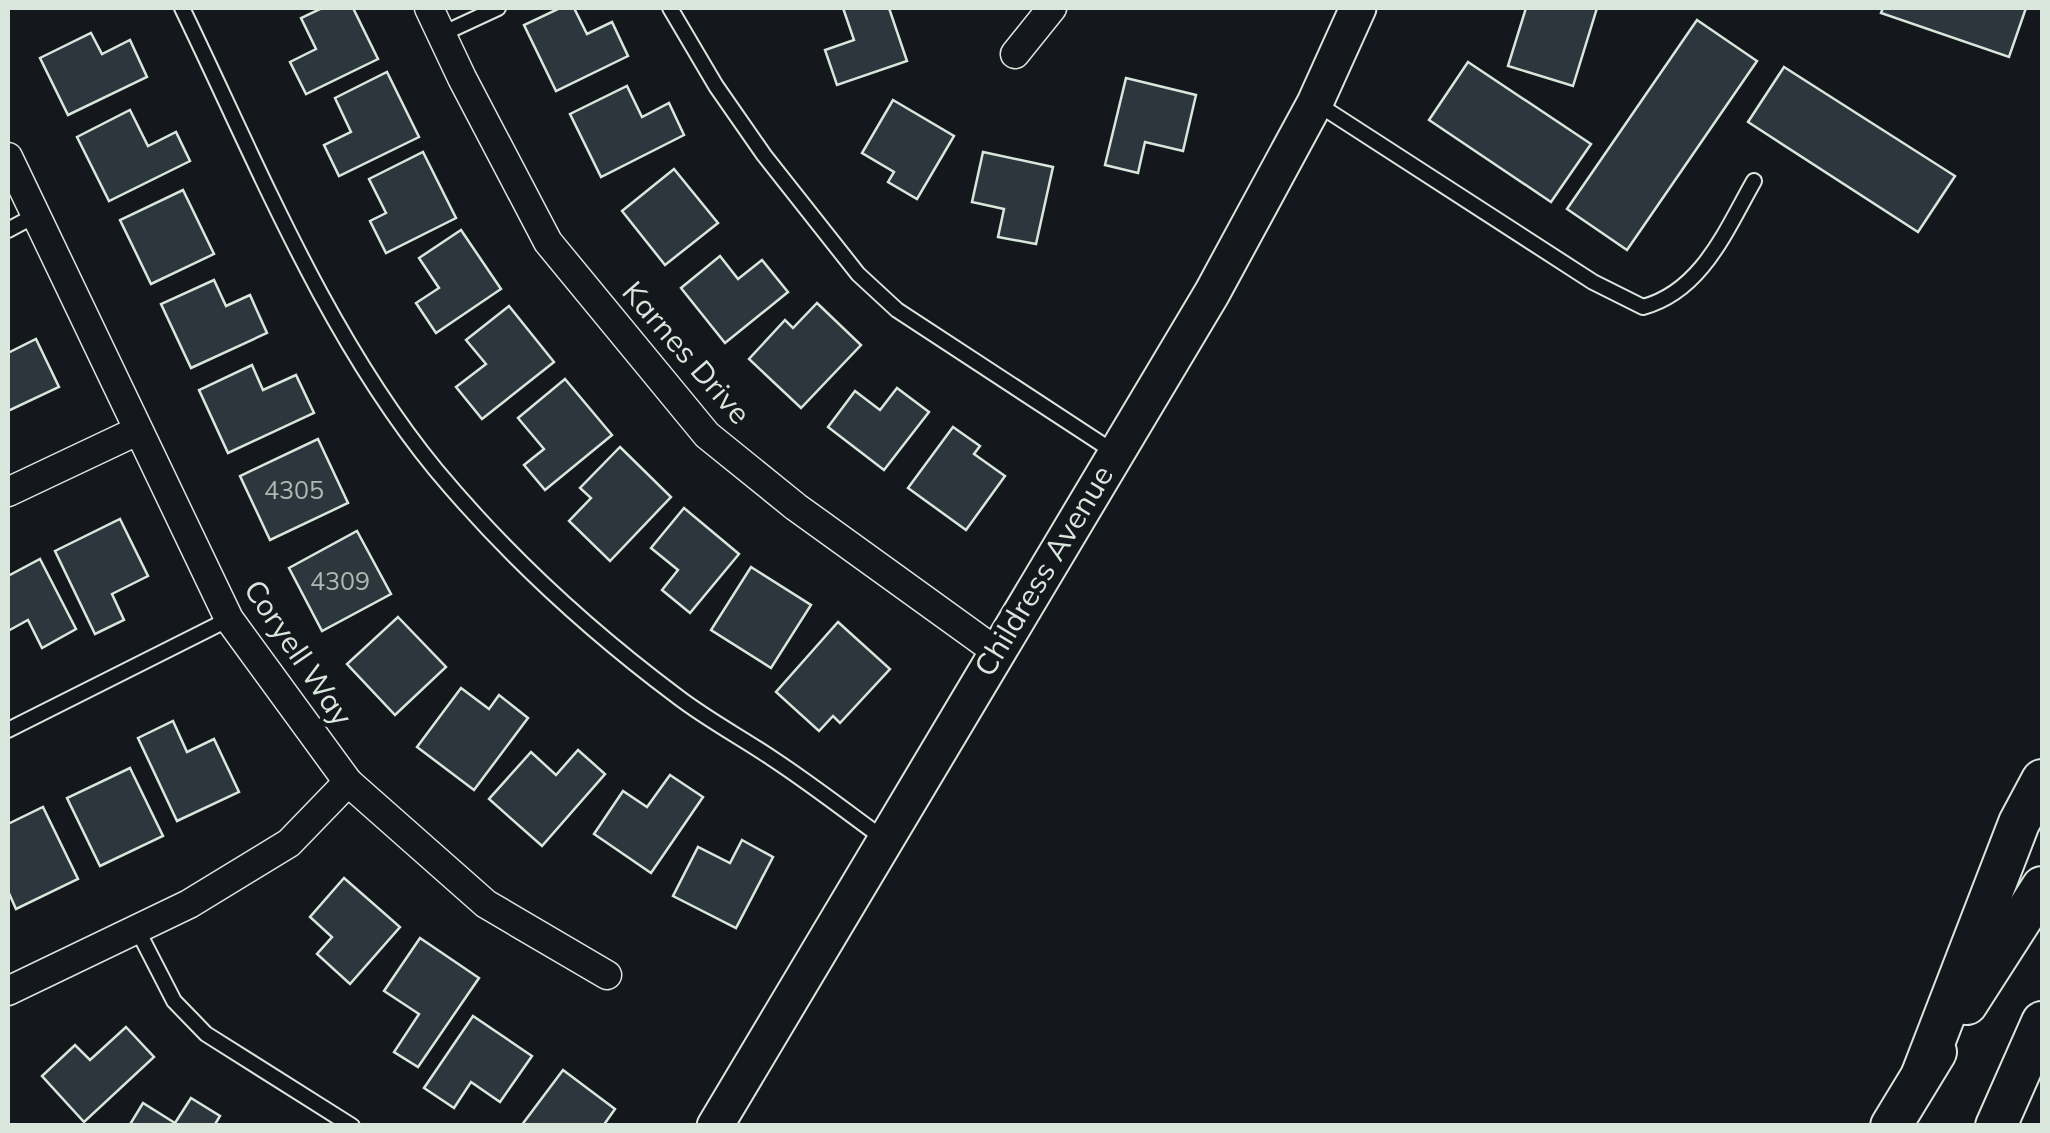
<svg xmlns="http://www.w3.org/2000/svg" width="2050" height="1133" font-family="Mulish,sans-serif">
  <style>
    .building { fill: #2c363c; stroke: #d8e6dc; stroke-width: 2.5 }
    .lines { fill: none; stroke-linecap: round; stroke-linejoin: round }
    .service-casing { stroke: #d8e6dc; stroke-width: 18 }
    .minor-casing { stroke: #d8e6dc; stroke-width: 31 }
    .tertiary-casing { stroke: #d8e6dc; stroke-width: 39 }
    .secondary-casing { stroke: #d8e6dc; stroke-width: 44 }
    .service { stroke: #14181c; stroke-width: 14 }
    .minor { stroke: #14181c; stroke-width: 28 }
    .tertiary { stroke: #14181c; stroke-width: 35 }
    .secondary { stroke: #14181c; stroke-width: 40 }
    .labels { text-anchor: middle; stroke-width: 8; stroke-linejoin: round; paint-order: stroke }
    .number-label { font-size: 25px; fill: #adbab4 }
    .street-label { font-size: 30px; fill: #d8e6dc; stroke: #14181c }
  </style>
  <rect width="100%" height="100%" fill="#14181c"/>
  <g class="building">
    <path d="M322 8H353L378 59 306 94 290 62 316 49 301 18Z"/>
    <path d="M560 8H574L587 34 612 22 628 56 556 91 524 25Z"/>
    <path d="M843 8H889L907 61 837 85 825 50 854 40Z"/>
    <path d="M1526 8H1597L1573 86 1508 66Z"/>
    <path d="M1883 8H2026L2009 57 1881 13Z"/>
    <path d="M1697 20 1757 61 1627 250 1567 209Z"/>
    <path d="M91 33 102 54 130 40 147 77 68 115 40 58Z"/>
    <path d="M1468 62 1591 144 1551 202 1429 120Z"/>
    <path d="M1784 67 1955 176 1918 232 1748 122Z"/>
    <path d="M387 72 419 137 339 176 324 145 351 132 335 98Z"/>
    <path d="M1126 78 1196 95 1183 151 1145 142 1138 173 1105 165Z"/>
    <path d="M627 86 642 117 669 103 684 135 601 177 570 114Z"/>
    <path d="M893 100 954 136 917 199 888 182 894 172 862 153Z"/>
    <path d="M130 110 148 146 176 132 190 161 109 201 77 137Z"/>
    <path d="M423 152 456 218 386 253 370 221 386 213 369 179Z"/>
    <path d="M983 152 1053 167 1036 244 998 237 1004 209 972 202Z"/>
    <path d="M674 169 718 223 665 265 622 211Z"/>
    <path d="M183 190 214 254 151 284 120 220Z"/>
    <path d="M461 230 501 289 436 333 416 303 439 288 419 258Z"/>
    <path d="M720 256 738 279 762 260 788 292 725 343 681 288Z"/>
    <path d="M214 280 226 306 250 295 267 333 191 368 161 304Z"/>
    <path d="M817 303 861 345 801 408 749 359 785 320 793 328Z"/>
    <path d="M509 306 554 362 482 419 456 387 486 364 466 340Z"/>
    <path d="M36 339 59 387 8 411V353Z"/>
    <path d="M252 365 263 390 296 375 314 413 228 453 199 390Z"/>
    <path d="M565 379 612 435 545 490 524 465 544 449 518 418Z"/>
    <path d="M897 388 929 412 884 470 828 427 855 391 880 410Z"/>
    <path d="M953 427 980 446 974 454 1005 476 966 530 908 488Z"/>
    <path d="M318 439 348 503 270 540 240 476Z"/>
    <path d="M620 447 671 497 610 561 569 521 591 498 580 488Z"/>
    <path d="M684 508 739 554 690 613 662 590 678 570 651 548Z"/>
    <path d="M120 519 148 576 112 594 124 620 95 634 55 551Z"/>
    <path d="M357 531 391 594 322 631 289 568Z"/>
    <path d="M40 559 76 629 42 648 28 620 8 631V576Z"/>
    <path d="M751 567 811 605 771 668 711 630Z"/>
    <path d="M398 617 446 667 395 715 347 664Z"/>
    <path d="M838 622 890 669 840 723 833 716 819 731 776 692Z"/>
    <path d="M461 688 489 709 499 695 528 718 474 790 417 747Z"/>
    <path d="M173 721 187 752 214 739 239 792 177 821 138 738Z"/>
    <path d="M578 750 605 774 542 846 489 799 531 752 556 775Z"/>
    <path d="M130 768 163 836 100 866 67 798Z"/>
    <path d="M670 775 703 797 651 873 594 834 623 791 647 807Z"/>
    <path d="M43 807 78 879 16 909 8 891V824Z"/>
    <path d="M742 840 773 857 736 928 673 896 698 847 730 863Z"/>
    <path d="M344 878 400 927 350 984 317 954 332 937 310 917Z"/>
    <path d="M420 938 479 978 418 1067 394 1052 419 1014 384 991Z"/>
    <path d="M473 1016 532 1056 500 1102 471 1082 454 1108 424 1088Z"/>
    <path d="M126 1027 154 1057 84 1122 42 1076 75 1045 90 1060Z"/>
    <path d="M563 1070 615 1109 603 1126H521Z"/>
    <path d="M191 1098 220 1116 214 1126H129L143 1103 175 1123Z"/>
  </g>
  <g class="lines">
    <g class="service-casing">
      <g id="service">
        <path d="M182 8C257 163 326 336 436 470 506 554 591 632 678 697 708 720 742 738 773 759 811 784 847 812 884 839"/>
        <path d="M670 8 716 86 764 155 858 274 897 310 1114 452"/>
        <path d="M442 34 498 8"/>
        <path d="M1316 103 1593 282 1643 307C1702 291 1726 230 1754 181"/>
        <path d="M8 230 36 215"/>
        <path d="M8 730 229 619"/>
        <path d="M137 929 174 1001 206 1034 352 1126"/>
      </g>
    </g>
    <g class="minor-casing">
      <g id="minor">
        <path d="M429 8 462 78 548 242 707 435 796 507 997 652"/>
        <path d="M1015 54 1052 8"/>
        <path d="M8 157 229 619 348 782 486 904 607 975"/>
        <path d="M8 492 137 431"/>
        <path d="M8 991 189 904 289 843 348 782"/>
      </g>
    </g>
    <g class="tertiary-casing">
      <path id="tertiary" d="M715 1126 1212 293 1315 103 1358 8"/>
    </g>
    <g class="secondary-casing">
      <g id="secondary">
        <path d="M1967 1004 2042 887"/>
        <path d="M1922 1074 2019 823 2042 780"/>
        <path d="M1891 1126 1936 1052"/>
        <path d="M1996 1126 2042 1022"/>
      </g>
    </g>
    <use href="#service" class="service"/>
    <use href="#minor" class="minor"/>
    <use href="#tertiary" class="tertiary"/>
    <use href="#secondary" class="secondary"/>
  </g>
  <g class="labels">
    <g class="number-label">
      <text x="294" y="499">4305</text>
      <text x="340" y="590">4309</text>
    </g>
    <g class="street-label">
      <text transform="translate(686 353) rotate(49)" y="10">Karnes Drive</text>
      <text transform="translate(1044 571) rotate(-59)" y="10">Childress Avenue</text>
      <text transform="translate(298 653) rotate(56)" y="10">Coryell Way</text>
    </g>
  </g>
  <rect width="2050" height="1133" fill="none" stroke="#d8e6dc" stroke-width="20"/>
</svg>
